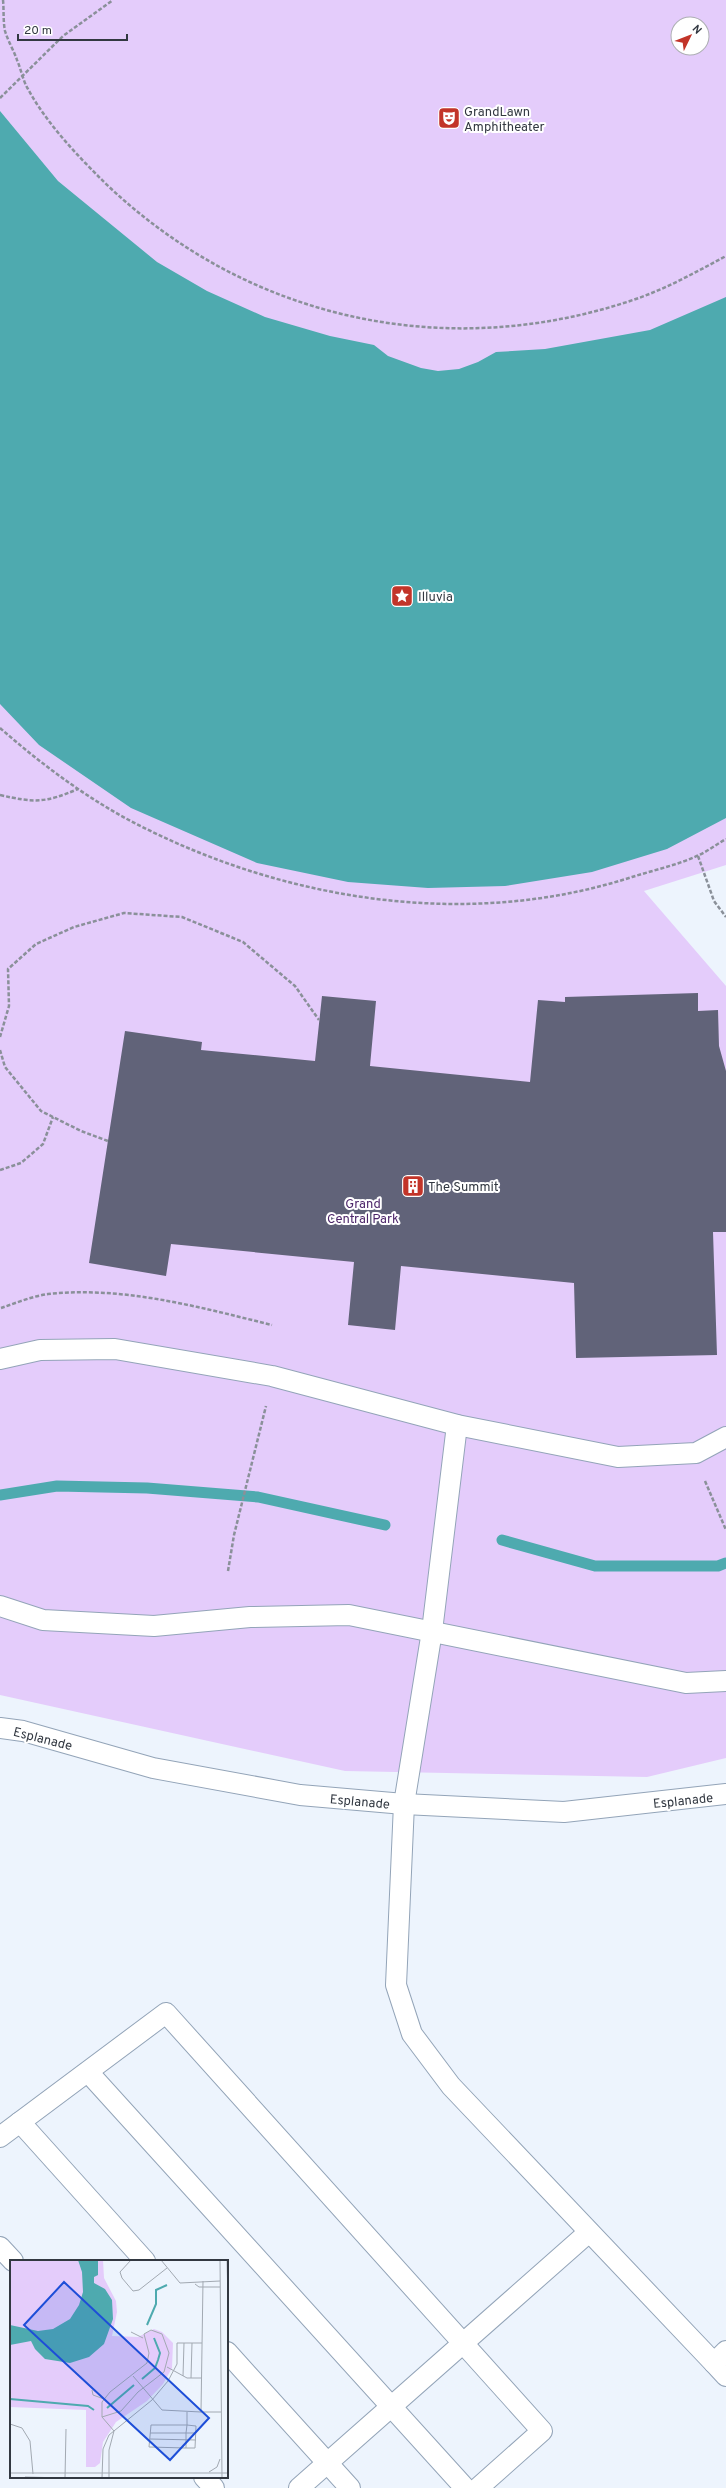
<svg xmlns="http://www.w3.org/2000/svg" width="726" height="2488" font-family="Overpass,sans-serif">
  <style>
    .green { fill: #e4ccfb; fill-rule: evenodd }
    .water { fill: #4eaaaf }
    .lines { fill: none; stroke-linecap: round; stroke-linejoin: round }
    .stream { stroke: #4eaaaf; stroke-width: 11 }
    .building { fill: #616379 }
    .service-casing { stroke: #93a4b8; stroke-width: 22 }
    .path { stroke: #8a9099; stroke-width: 2.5; stroke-dasharray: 4 2; stroke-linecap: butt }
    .service { stroke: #fff; stroke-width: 20 }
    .labels { text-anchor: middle; stroke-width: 4; stroke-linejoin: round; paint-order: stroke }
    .poi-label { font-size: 13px; fill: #323841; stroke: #fff; text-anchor: start }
    .park-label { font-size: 13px; fill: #4d266a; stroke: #fff }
    .street-label { font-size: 13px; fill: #323841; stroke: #fff }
    .inset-river { fill: none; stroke: #4eaaaf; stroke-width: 2 }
    .inset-road { fill: none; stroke: #a2a9b2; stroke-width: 1 }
    .view { fill: #1d4ed8; fill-opacity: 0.15; stroke: #1d4ed8; stroke-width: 2 }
    .inset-edge { fill: none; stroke: #323841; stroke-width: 2 }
  </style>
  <rect width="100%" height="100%" fill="#edf4fd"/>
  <path class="green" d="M0 0H726V865L644 891 726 986V1758L647 1777 345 1771 0 1695ZM678 24H702V48H678Z"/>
  <path class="water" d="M0 111 58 181 157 262 207 291 265 317 330 336 374 345 388 356 421 368 438 371 459 369 478 362 496 352 545 349 650 330 726 297V818L667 849 592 872 505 886 428 888 348 882 257 863 131 808 39 745 0 704Z"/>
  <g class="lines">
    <g class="stream">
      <path d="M0 1495 57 1486 147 1488 258 1497 385 1525"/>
      <path d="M502 1540 595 1566H718L726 1563"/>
    </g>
  </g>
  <path class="building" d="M698 993V1011L718 1010 719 1046 726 1071V1232H713L717 1355 576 1358 574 1283 401 1266 395 1330 348 1325 354 1262 171 1244 166 1276 89 1263 125 1031 202 1042 201 1050 315 1061 322 996 376 1001 370 1066 530 1082 538 1000 565 1002V997Z"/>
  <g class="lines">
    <g class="service-casing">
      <g id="service">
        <path d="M0 1359 40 1350 115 1349 272 1376 457 1425 618 1457 696 1453 726 1437"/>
        <path d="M457 1425 432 1631 404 1804 396 1985 412 2034 451 2086 714 2363"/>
        <path d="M0 1606 43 1620 154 1626 250 1617 349 1615 686 1683 726 1681"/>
        <path d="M0 1728 23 1731 153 1768 300 1795 404 1804 564 1812 726 1794"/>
        <path d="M88 2072 465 2488"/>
        <path d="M20 2122 145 2261"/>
        <path d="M0 2137 166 2013 542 2431 478 2488"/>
        <path d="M0 2247 13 2261"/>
        <path d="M726 2351 714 2363 726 2376"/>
        <path d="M227 2352 350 2488"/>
        <path d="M204 2477 214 2488"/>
        <path d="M299 2488 589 2232"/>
      </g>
    </g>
    <g class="path">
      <path d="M3 0C4 10 3 21 5 31 8 41 14 51 17 60 21 69 23 81 28 89 47 124 77 155 104 182 247 320 446 363 633 300 666 289 696 272 726 256"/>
      <path d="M0 98 63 36 113 0"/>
      <path d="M0 728C39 762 81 794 127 819 279 900 466 931 632 877 654 870 678 865 699 855 708 851 717 844 726 839"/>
      <path d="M0 795C35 803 45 803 78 789"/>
      <path d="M698 856 714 901 726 917"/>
      <path d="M0 1037 9 1006 8 969 36 944 74 927 124 913 182 917 243 942 295 986 319 1020"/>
      <path d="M0 1050 5 1067 41 1111 81 1131 108 1141"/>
      <path d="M0 1170 21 1163 43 1144 53 1117"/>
      <path d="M1 1308C16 1303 33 1296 48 1294 124 1286 199 1307 272 1325"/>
      <path d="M705 1481 726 1530"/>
      <path d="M228 1571 234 1535 266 1406"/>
    </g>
    <use href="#service" class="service"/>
  </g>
  <defs>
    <g id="theatre-square" transform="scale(1.15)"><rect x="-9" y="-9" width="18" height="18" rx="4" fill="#c23429" stroke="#fff"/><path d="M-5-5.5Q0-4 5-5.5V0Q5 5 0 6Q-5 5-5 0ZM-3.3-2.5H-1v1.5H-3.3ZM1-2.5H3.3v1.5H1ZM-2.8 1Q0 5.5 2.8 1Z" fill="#fff"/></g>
    <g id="sight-square" transform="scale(1.15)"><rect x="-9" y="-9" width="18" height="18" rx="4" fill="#c23429" stroke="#fff"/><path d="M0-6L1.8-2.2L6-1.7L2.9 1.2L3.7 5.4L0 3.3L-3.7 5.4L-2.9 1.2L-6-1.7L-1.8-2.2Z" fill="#fff"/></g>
    <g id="building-square" transform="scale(1.15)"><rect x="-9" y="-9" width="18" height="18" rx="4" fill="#c23429" stroke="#fff"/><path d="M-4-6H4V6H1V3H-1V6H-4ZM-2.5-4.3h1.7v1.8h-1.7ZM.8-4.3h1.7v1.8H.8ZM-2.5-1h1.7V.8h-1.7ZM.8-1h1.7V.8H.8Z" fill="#fff"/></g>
  </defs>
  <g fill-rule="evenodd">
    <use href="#theatre-square" x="449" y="118"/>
    <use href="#sight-square" x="402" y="596"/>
    <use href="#building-square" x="413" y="1186"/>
  </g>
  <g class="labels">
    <g class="poi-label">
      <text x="464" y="116">GrandLawn<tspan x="464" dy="15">Amphitheater</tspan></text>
      <text x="418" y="601">Illuvia</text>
      <text x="428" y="1191">The Summit</text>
    </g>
    <g class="park-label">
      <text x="363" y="1208">Grand<tspan x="363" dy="15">Central Park</tspan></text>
    </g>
    <g class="street-label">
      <text transform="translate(43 1738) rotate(14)" y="5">Esplanade</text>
      <text transform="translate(683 1800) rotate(-6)" y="5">Esplanade</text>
      <text transform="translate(360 1801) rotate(5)" y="5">Esplanade</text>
    </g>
  </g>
  <g transform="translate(10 2260)">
    <rect width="218" height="218" fill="#edf4fd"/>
    <path d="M0 0H93L94 18 106 41 107 52 102 76 128 77 144 69 152 72 163 83 162 108 153 124 137 141 106 162 93 182 90 203 85 207H76V150L0 147Z" fill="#e4ccfb"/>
    <path d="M68 0H88V15L84 17V23L95 29 102 40 103 59 94 84 79 97 60 103 35 99 25 89 21 81 0 85V65L28 71 43 69 60 59 69 45 73 32 72 12Z" fill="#4eaaaf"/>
    <path class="inset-river" d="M137 65 146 44V30L157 25M132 119 145 108 148 100 150 93 144 78M0 139 78 146 84 150M97 148 124 125"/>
    <path class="inset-road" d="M121 0 110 12 112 18 123 31 129 30 157 8M151 0 170 23 210 21M210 0 212 218M217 0 218 42M193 21 191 152H211M185 24 189 27H210M121 72 133 78M157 107 177 118H192M123 116 152 150 191 152M173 116 174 83M181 118 182 83M82 130 83 135 94 139M92 157 111 151 128 132 154 112 159 93 152 74 141 70 134 74 139 93 137 103 100 132 92 142V157L104 171M0 164 12 168 20 181 23 214M140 173H186M140 179 186 180M176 188H185L186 166 177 165H141L139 187 176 188V173L177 165V152M199 212 207 207 210 199M0 213H218M15 217 54 218M55 218 56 169M92 218 93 189 99 175 142 140 158 121 167 104V83H192M99 218V190L104 171"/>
    <path class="view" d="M54 22 199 158 160 200 14 65Z"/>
    <rect width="218" height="218" class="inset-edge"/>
  </g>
  <g transform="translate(690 36) rotate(47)"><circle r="19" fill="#ffffff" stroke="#adafb3"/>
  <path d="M0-3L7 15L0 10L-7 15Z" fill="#c23429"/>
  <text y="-6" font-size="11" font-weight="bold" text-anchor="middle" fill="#323841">N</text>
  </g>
  <path d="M18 34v6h109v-6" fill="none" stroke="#323841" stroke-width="2"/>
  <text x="24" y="34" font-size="12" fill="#323841" stroke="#ffffff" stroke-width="3" paint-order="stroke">20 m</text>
</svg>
